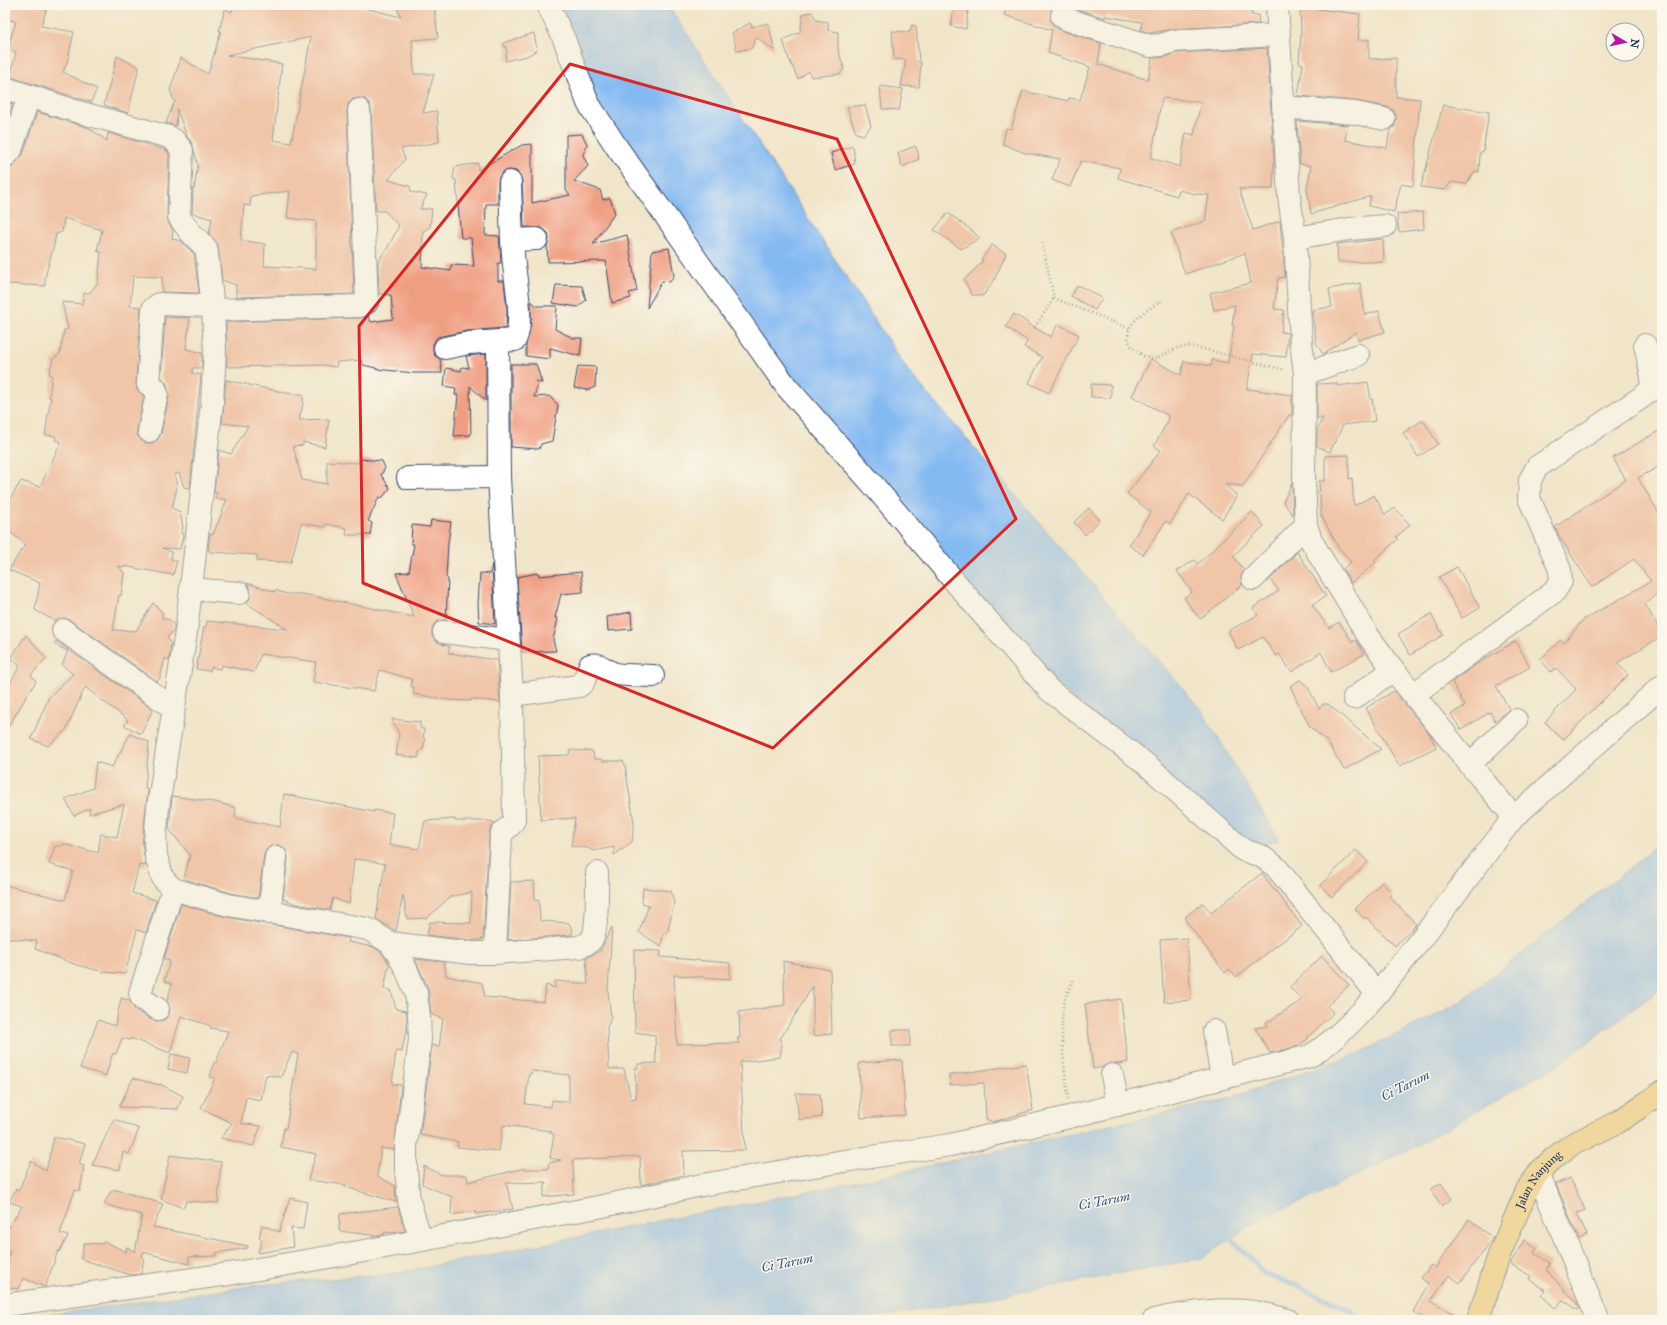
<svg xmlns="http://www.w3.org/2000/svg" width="1667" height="1325" font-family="'IM FELL Great Primer',serif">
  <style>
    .water { fill: #84b9f2; stroke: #5074a8 }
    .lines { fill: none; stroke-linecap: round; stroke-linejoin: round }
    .stream { stroke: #84b9f2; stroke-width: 5 }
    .building { fill: #f09e82; fill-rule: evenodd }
    .minor-casing { stroke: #3b4a6e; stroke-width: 24 }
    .major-casing { stroke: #3b4a6e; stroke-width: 24 }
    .path { stroke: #3b4a6e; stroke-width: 2.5; stroke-dasharray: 1 3; stroke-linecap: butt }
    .minor { stroke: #fff; stroke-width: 22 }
    .major { stroke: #eec569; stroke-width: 22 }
    .marked { fill: none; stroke: #d62828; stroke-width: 3; stroke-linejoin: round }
    .labels { text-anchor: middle; stroke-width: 3; stroke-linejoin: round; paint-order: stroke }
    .street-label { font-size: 12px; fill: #1b2f5e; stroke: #fbf7ec }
    .water-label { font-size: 13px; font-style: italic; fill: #3a588a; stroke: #fbf7ec }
  </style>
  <rect width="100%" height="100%" fill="#fbf7ec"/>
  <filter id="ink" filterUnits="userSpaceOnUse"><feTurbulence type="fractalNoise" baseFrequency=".025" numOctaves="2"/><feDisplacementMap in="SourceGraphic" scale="8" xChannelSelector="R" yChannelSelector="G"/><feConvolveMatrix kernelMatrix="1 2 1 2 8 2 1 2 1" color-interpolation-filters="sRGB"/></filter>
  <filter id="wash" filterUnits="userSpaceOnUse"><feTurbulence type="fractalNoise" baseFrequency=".012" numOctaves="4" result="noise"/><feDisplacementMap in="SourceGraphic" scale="16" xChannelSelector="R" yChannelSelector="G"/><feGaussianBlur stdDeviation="0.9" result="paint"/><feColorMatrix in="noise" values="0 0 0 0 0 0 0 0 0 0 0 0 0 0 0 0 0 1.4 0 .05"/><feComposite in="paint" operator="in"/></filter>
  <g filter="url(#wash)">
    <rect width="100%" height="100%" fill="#f1e5c9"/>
    <g class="water">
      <path d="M557 5H668L908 371 1202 711 1279 840 1248 847 1085 710 1035 663 761 345 590 91Z"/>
      <path d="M1662 842V988L1556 1066 1416 1146 1310 1198 1261 1218 1202 1258 983 1299 860 1320H13L259 1285 397 1273 861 1181 1224 1100 1362 1052 1459 1003Z"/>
    </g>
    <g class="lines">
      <path class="stream" d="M1229 1234 1231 1238 1266 1275 1303 1288 1352 1311 1357 1320"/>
    </g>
    <g id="blocks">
      <g class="building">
        <path d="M5 5H48L41 26 74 32 67 63 63 72 97 89 91 102 10 77 16 52 7 49 16 22 5 18Z"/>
        <path d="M233 5H345L352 7V5L401 17 396 5H434L438 38 412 40 414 74H434L423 113 437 111 439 142 401 149 405 159 388 180 410 186 411 192 427 195 420 209H432L430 227 423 231 422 267 451 271V265L474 266 471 238H461L456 180 453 179 455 167 478 163V170L522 145 532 144V203L570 195 566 190V135L582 134 587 144 583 155 588 166 574 181 600 190 603 200 610 198 615 213 593 244 627 235 637 291 629 293 631 298 612 303 606 261 548 262 547 246 549 239 548 233 542 228 524 227 522 181 520 175 516 171 509 170 503 172 499 177 498 182V204H486L485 235 499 236 501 263H498V281H504L507 310 506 328 467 331 437 337 433 344V350L435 356 440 359 442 373H414L376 369V368L363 365 361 360 337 362 336 367 323 365 227 367 226 322 360 318 368 316 371 322 393 319 391 295 379 294 378 262 388 247 399 226 385 211H376L371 109 370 104 365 99 358 98 353 99 348 104 347 111 354 294 236 297V285L222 280 218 246 209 234 212 219 192 213 193 188 194 189 198 165 192 143 187 137 177 109 176 126 166 123 174 103H175L170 90 181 58 208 74 221 31H219L225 9 232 12ZM311 37 291 143 273 140 282 64 227 55ZM290 191 287 218 316 221V269L264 266 265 244 241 240 244 205 250 206 251 196Z"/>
        <path d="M1007 5H1052L1050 20 1054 26 1062 31 1101 43 1098 64 1148 80 1152 58 1165 57 1176 53 1267 48 1274 160 1273 189H1239L1253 230 1280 221 1285 277 1278 278 1274 309 1284 310 1281 332 1288 333 1286 357 1253 354 1247 389 1292 395V415H1289L1243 486 1225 484 1237 496 1222 519 1189 494 1170 524 1166 521 1143 555 1129 545 1151 512 1127 494 1161 450 1154 446 1169 419 1167 418 1169 416 1132 396 1151 359 1181 375 1184 361 1211 366 1212 360 1228 363 1234 326 1232 325 1235 305 1214 310 1210 293 1251 283 1245 253 1185 274 1171 233 1205 221 1209 195 1195 194 1179 190 1177 196 1118 178 1120 168 1081 161 1070 187 1052 180 1060 159 1025 153 1003 144 1006 128 1011 129 1023 91 1068 101 1069 98 1080 100 1090 67 1048 53 1052 30 1004 15ZM1162 98 1201 102 1194 135 1186 133 1180 167 1151 158Z"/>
        <path d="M1077 5H1253L1251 15H1258L1259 24 1173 29 1151 33 1141 30 1142 22 1105 16V18L1077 9Z"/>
        <path d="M1300 7 1360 14 1358 40H1369V59L1396 58V97L1420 99 1413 186 1401 184 1394 212 1369 206 1371 196 1311 214 1307 188 1311 166 1300 164 1297 121 1348 125 1345 140 1387 148 1390 130 1394 127 1396 121V115L1393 110 1387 107 1356 101 1298 96 1303 64 1299 63 1301 33Z"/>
        <path d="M954 8 968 11 966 29 951 26Z"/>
        <path d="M812 12 816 20 828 22V30L838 32V50L844 68 840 74 811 77 809 71 798 79 789 59 783 40 800 32 803 14Z"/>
        <path d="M750 23 752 27 768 23 775 51 756 37 752 48 737 51 732 33Z"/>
        <path d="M912 25 916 26 919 62H921L919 87 901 86 906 60 894 59 892 31 910 32Z"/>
        <path d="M534 33 537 50 527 56 505 61 507 50 503 43Z"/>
        <path d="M117 56 139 67 128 113 104 105Z"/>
        <path d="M880 86 903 89 899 110 882 109Z"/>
        <path d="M5 101 13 104 5 128Z"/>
        <path d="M865 105 871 126 863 135 856 133 847 107Z"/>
        <path d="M1443 105 1489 112 1483 152H1480L1479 172 1475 171 1466 184 1451 182 1445 190 1421 187Z"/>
        <path d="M37 112 89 128 107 141 108 133 166 150 169 154 167 216 169 224 173 231 172 239 181 241 194 254 199 293 162 292V277L133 276 130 306 141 307 136 383 137 390 144 396 137 429V435L141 440 146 443H152L158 439 161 434 169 397 167 384 161 377 165 317 190 318 186 349 202 353V368H193L192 373 201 375 190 488 184 487 179 473 175 474 177 488 172 508 180 512 183 528 181 532 183 536 180 549 162 548 172 552 171 559 177 561 173 575 129 567 126 566 125 567 118 566 124 573 121 596 119 595 113 630 136 631 153 603 163 613 162 618 170 620 174 625V631L167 637 171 644 169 661 165 658 160 678 157 681 70 620 64 618 55 621 35 610 40 583 9 570 25 544 5 528V507L21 481 40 487 61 442 55 440 56 436 45 435 51 397H49L52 375 49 374 53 359 60 354 64 330 68 329 62 302 82 304 84 293H89L98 283 101 252 97 251 102 230 64 218 62 232 56 234 54 245 45 277V286L5 284V169H10L14 165 23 154Z"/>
        <path d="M853 146 855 164 835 170 831 153Z"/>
        <path d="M915 146 918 152 919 159 902 167 898 153Z"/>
        <path d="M1423 212 1424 229 1399 232 1397 214Z"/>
        <path d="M948 213 975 233V234L980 238 961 249 934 230Z"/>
        <path d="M1383 239 1384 262H1338L1337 244Z"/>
        <path d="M992 245 1006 254 994 280 983 296 972 295 964 280 983 261 981 260Z"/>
        <path d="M669 248 674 275 670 282 662 281 647 308 652 251Z"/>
        <path d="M1360 283 1365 315 1379 311 1385 332 1358 340 1356 332 1323 354 1316 343 1312 310 1332 307 1329 289Z"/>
        <path d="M556 285 582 286 586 300 578 307 553 303Z"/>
        <path d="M1078 285 1102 298 1095 310 1071 296Z"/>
        <path d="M531 301 537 306H557L555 329 573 338H582L580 356 550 348V359L526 356V345L531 323Z"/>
        <path d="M1014 314 1028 323V324L1051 337 1058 324 1079 335 1049 393 1029 383 1042 357 1024 347 1028 341 1006 327Z"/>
        <path d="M486 354V401L470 386 471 435 454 436 458 395H455L456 388 444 386 446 368 461 371 462 367 469 368 466 356Z"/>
        <path d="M511 364H536L542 383 535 381 538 384 534 397 549 396 558 405 552 441 541 444 539 449 511 447Z"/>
        <path d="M578 366 596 367 595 387 588 390 574 388Z"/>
        <path d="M226 380 292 394H303V404L299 420 329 419 325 447 303 442V445L293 446 302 480 327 484V461L358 463 361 459 382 461 385 468 381 475 390 488 382 498 379 497 368 521 372 523 370 535H346L347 528 326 524 324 527 301 523 291 562 257 561V555L210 552 208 547 210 534 213 535 227 500 215 498 217 493 214 492 219 450 231 454 248 426 222 423Z"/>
        <path d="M1368 382 1371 400 1372 399 1375 421 1343 425 1330 452 1317 446V430L1323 418H1317V384L1337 383V386Z"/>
        <path d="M1091 384 1111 385V398L1091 397Z"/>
        <path d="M1423 420 1438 444 1418 457 1403 433Z"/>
        <path d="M1662 429V465L1638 478 1662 518V594L1660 592 1645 604 1662 633V636L1617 663 1628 675 1563 740 1545 722 1576 689 1556 668 1551 672 1540 659 1561 640 1564 643 1583 620 1651 581 1634 559 1592 587 1559 536 1555 527 1626 480 1613 458Z"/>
        <path d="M1349 455V479L1352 478 1354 506 1374 495 1385 515 1395 508 1410 525 1396 537 1398 539 1374 560 1376 562 1351 583 1343 569 1351 562 1338 547 1321 515 1319 481H1325V456Z"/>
        <path d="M1292 483 1293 515 1283 502Z"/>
        <path d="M1089 508 1100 520 1085 535 1074 522Z"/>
        <path d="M1252 512 1264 526 1233 556 1244 570 1241 576 1242 585 1200 619 1184 598 1192 592 1177 571 1194 560 1198 564Z"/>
        <path d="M431 520 451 522 448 543 446 577 448 579 446 620H440L434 624 432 630V636L437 642 450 647 448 653 497 660 500 702 471 699V701L448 700 413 694 414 687H411L412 679 380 670 374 691 313 682 316 662 261 654 254 672 221 665 220 669 211 667 210 671 196 669 204 627H206L207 621 287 629 246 603 249 600 251 594 250 588 247 583 275 592V590L287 594H303L414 617 396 573 409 572 414 544H411L412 525 430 527Z"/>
        <path d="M1297 552 1326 596 1312 605 1329 628 1339 622 1352 642 1356 640 1364 654 1331 672 1321 652 1292 672 1279 654 1276 656 1263 637 1238 650 1228 631 1258 615 1253 608 1279 591 1270 579Z"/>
        <path d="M492 564 495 624 479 622 478 604 480 573 490 574Z"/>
        <path d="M1457 567 1480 608 1462 618 1439 577Z"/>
        <path d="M581 572 583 592 561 594 555 618H558L553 640 556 651 522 652 517 577 538 573 539 576Z"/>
        <path d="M631 612 632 629 608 631 607 617Z"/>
        <path d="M1431 614 1443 635 1410 655 1398 634Z"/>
        <path d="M26 635 46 658 31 675 36 681 5 732V692L20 666 11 658Z"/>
        <path d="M56 641 153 709 141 734 124 725 128 720 85 687 66 730 48 746 31 739 49 697 73 674 62 665 68 651 54 644Z"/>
        <path d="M1516 641 1530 667 1496 686 1510 710 1495 721 1490 712 1461 730 1451 714 1465 706 1452 682 1478 663Z"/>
        <path d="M1300 680 1308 687 1319 709 1323 704H1328L1381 749 1344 770 1327 741 1310 727 1290 686Z"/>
        <path d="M1394 691 1430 735 1436 747 1399 766 1366 708Z"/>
        <path d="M392 719 420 722V728L424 729 423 738 425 739 423 749 419 752 418 758 396 755 399 734Z"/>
        <path d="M130 734 149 742 145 789 148 790 142 844 146 866 139 865 132 893 156 900 146 933 137 930 125 974 104 972 77 965 35 949 37 941 5 938 8 912 5 911V885L65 900 73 871 49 864 55 846H62L64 844 98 853 101 834 117 837 124 804 89 814 90 808 74 816 65 799 93 788 96 762 112 767Z"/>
        <path d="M570 750 593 751 594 759H601L602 761H623L625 765 634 823 632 842 614 855V847L593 851 588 848 571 846 575 818 541 820 538 756 569 755Z"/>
        <path d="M284 794 374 812V810L393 813 389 845 419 849 425 821 455 819V821H490L495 823 490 829 489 835 483 939 480 940H471L427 935 430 922 471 923 472 892 450 897 427 918 407 919 403 895 396 931 376 919 385 864 371 861 354 859 349 904 333 898 330 910 296 904 283 899 288 858 287 852 283 847 278 845 271 846 266 850 264 855 258 898 231 893 184 879 190 855 169 829 172 796 215 802 236 808 235 818 280 827Z"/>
        <path d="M1356 850 1368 862 1332 897 1320 885Z"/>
        <path d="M1262 873 1302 926 1236 977 1229 969 1225 973 1186 921V916L1203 903 1211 913Z"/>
        <path d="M534 881 535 901 539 900 540 921 569 923 573 932 571 935 508 940 511 882Z"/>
        <path d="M1382 882 1392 893 1389 896 1416 924 1395 946 1366 917 1364 919 1355 909Z"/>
        <path d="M643 888 671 891 674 903 668 930 663 935 661 946 639 932 649 905 642 903Z"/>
        <path d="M181 904 226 917 349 938 348 942 373 947 381 952 389 964 384 989 391 990 396 1009 406 1011 407 1017V1034H405L402 1052 396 1051 392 1084 401 1085 394 1150 381 1148 377 1176 395 1186 396 1202 345 1187 346 1185 308 1180 316 1154 281 1147 284 1128 286 1129 298 1054 292 1052 281 1077 266 1075 261 1100 246 1097 241 1123 261 1126 253 1146 221 1138 232 1123 201 1108 215 1078 210 1077 214 1062 216 1063 228 1031 210 1028 211 1026 181 1016 170 1053 131 1038 130 1040 122 1038 116 1054 113 1053 111 1058 106 1076 80 1068 98 1020 115 1026 121 998 129 1000 135 1010 152 1020 157 1021 164 1020 169 1015 170 1009 167 1001 172 984 164 981 170 961 164 959Z"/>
        <path d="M612 927 608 991 611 1018 607 1027 609 1069H624L631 1099 636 1098 635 1068H638V1064L656 1063 655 1035 635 1032 634 950 661 951 660 957 730 963V979L674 975 677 1044 739 1043 737 1038H740L739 1012 785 1005 783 961 830 970 832 1034 813 1036V986L780 1039 782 1046 780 1057 740 1062 745 1150 683 1151 684 1175 641 1185 640 1156 573 1160 574 1194 543 1197 546 1182 506 1183 513 1209 475 1214 476 1211 451 1215 452 1197 422 1184 424 1166 442 1175H467L468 1182 521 1169H548L549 1163 561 1160 550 1158 554 1134 550 1133 551 1131 503 1125 499 1151 457 1147 458 1142 420 1135 432 1045 439 1047 443 1019 431 1014 428 988 415 959 444 962 446 976 482 983 485 997 544 1002 546 985 555 988V981L588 984 586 958 600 951ZM532 1071 569 1075V1102L552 1100 551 1107 525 1104 529 1074H531Z"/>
        <path d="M1187 938 1191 1000 1164 1002 1160 940Z"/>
        <path d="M1322 956 1349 985 1327 1006 1333 1013 1308 1037V1039L1296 1047 1270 1053 1255 1028 1268 1026 1266 1023 1302 1000 1290 987Z"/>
        <path d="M1121 999 1128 1062 1118 1064 1110 1063 1103 1067 1093 1069 1085 1004Z"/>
        <rect x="892" y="1030" width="18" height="16"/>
        <path d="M171 1054 190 1058 187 1073 168 1069Z"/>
        <path d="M902 1060 905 1115 861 1118 859 1063Z"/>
        <path d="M1026 1064 1033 1110 993 1122 986 1119 984 1083 950 1085 949 1075Z"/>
        <path d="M133 1078 159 1085 160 1084 183 1096 178 1109 119 1107Z"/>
        <path d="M796 1093 820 1094 822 1117 799 1120Z"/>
        <path d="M114 1119 139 1129 129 1154 123 1152 120 1170 92 1165Z"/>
        <path d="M54 1137 85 1144 79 1164 84 1166 80 1191 75 1190 60 1233 68 1236 59 1252 58 1251 45 1287 23 1278 19 1289 5 1287 10 1250 5 1247V1234L22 1206 9 1202 16 1189 19 1190 31 1161 46 1171Z"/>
        <path d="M170 1155 221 1162 218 1203 186 1201 183 1208 161 1199Z"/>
        <path d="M1570 1178 1585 1210 1577 1213 1587 1235 1579 1239 1556 1184Z"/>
        <path d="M1441 1183 1452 1199 1441 1206 1431 1189Z"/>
        <path d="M112 1190H117L163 1204 153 1227 248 1246V1248L216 1253V1256L189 1257V1264L143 1252 142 1256 144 1258 141 1274 131 1275 81 1259 84 1243 103 1244 104 1241 126 1252 127 1247 135 1252 142 1215 104 1204Z"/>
        <path d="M290 1198 307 1202 303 1229 291 1228 293 1247 258 1253 262 1240 259 1238 262 1225 279 1232Z"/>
        <path d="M398 1207 405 1231 394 1233 384 1232 385 1234 378 1236 339 1231 340 1214Z"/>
        <path d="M1469 1219 1493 1238 1460 1283 1449 1275 1431 1301 1464 1320H1427L1413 1312 1428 1284 1421 1278 1431 1265 1435 1268Z"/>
        <path d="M1524 1240 1537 1248 1534 1253 1550 1263 1546 1270 1577 1303 1580 1308 1578 1310 1563 1300 1555 1308 1541 1295 1546 1290 1529 1279 1531 1276 1510 1264Z"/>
      </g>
    </g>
  </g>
  <g filter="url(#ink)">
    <use href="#blocks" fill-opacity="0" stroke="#3b4a6e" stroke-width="1"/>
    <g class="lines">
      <g class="minor-casing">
        <g id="minor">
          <path d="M548 5 564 39 588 103 616 146 786 386 874 486 978 609 1049 690 1147 765 1243 850 1261 856 1276 867 1377 994"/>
          <path d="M1065 5 1062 16 1066 19 1150 46 1161 45 1174 41 1278 35"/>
          <path d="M1277 5 1289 196 1295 238 1301 342 1305 374 1304 480 1306 525 1311 540 1320 556 1369 637 1392 668 1480 777 1514 817 1662 686"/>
          <path d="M5 88 72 110 169 137 174 140 182 150 179 217 190 232 206 248 207 253 213 310 215 351 212 403 186 632 158 807 155 841 156 856 162 876 165 881 173 889 228 905 368 929 390 943 399 956 407 971 416 993 419 1016 420 1040 406 1146V1170L409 1201 421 1240"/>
          <path d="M1283 107 1355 113 1384 119"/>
          <path d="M5 157 11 150 29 96"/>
          <path d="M1295 238 1349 229 1385 226"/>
          <path d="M512 240 537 239"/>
          <path d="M213 310 360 306 367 302 359 110"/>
          <path d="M445 348 469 343 515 340C525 320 514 276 513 254 511 230 511 206 510 182"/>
          <path d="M1305 374 1358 355"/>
          <path d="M149 431 157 394 155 388 148 384 153 309 159 304 213 306"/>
          <path d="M408 478 499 477"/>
          <path d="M1253 579 1306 525"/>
          <path d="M191 589 239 593"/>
          <path d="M63 630 173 708"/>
          <path d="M444 632 508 640"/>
          <path d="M1414 694 1555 591 1561 581 1560 570 1529 498 1530 480 1537 467 1645 395 1651 389 1652 377 1645 345"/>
          <path d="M512 695 579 686 583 683 590 665C601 662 606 672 616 674 628 676 641 675 653 676"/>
          <path d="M1354 698 1386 675 1392 668"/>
          <path d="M1470 764 1516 720"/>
          <path d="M269 913 276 857"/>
          <path d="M390 943 470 953H495L501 836C503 829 510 829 514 820L512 695 499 477 498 342"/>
          <path d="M495 953 579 947C583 945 589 944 592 939 598 928 597 887 597 873"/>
          <path d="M158 1009 142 999 140 993 173 889"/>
          <path d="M1214 1031 1222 1078"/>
          <path d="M1112 1075 1118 1105"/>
          <path d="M1538 1173 1598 1320"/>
          <path d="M5 1305 229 1274 364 1251 603 1206 702 1185 838 1162 950 1145 1069 1117 1310 1056C1349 1032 1385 985 1413 949 1447 906 1480 861 1514 817"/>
          <path d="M1154 1320C1186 1313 1222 1307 1255 1312 1266 1314 1277 1317 1288 1320"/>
        </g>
      </g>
      <g class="major-casing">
        <g id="major">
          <path id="s1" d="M1478 1320 1499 1255 1527 1190 1538 1173 1555 1157 1571 1145 1618 1122 1662 1092"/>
        </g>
      </g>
      <g class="path">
        <path d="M1042 243 1054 298 1130 329"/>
        <path d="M1161 301C1147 310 1116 327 1133 348 1137 352 1143 356 1149 358 1160 360 1169 351 1178 348 1182 347 1187 347 1191 346L1285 370"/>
        <path d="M1035 327 1054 298"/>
        <path d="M1068 1099C1065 1070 1058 1026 1065 999 1067 992 1071 986 1074 979"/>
      </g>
      <use href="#minor" class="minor"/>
      <use href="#major" class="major"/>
    </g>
  </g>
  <path d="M0 0H1667V1325H0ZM570 64 837 139 1016 519 773 748 363 583 359 326Z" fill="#f1e5c9" fill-opacity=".55" fill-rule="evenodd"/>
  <path class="marked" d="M570 64 837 139 1016 519 773 748 363 583 359 326Z"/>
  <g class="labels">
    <g class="street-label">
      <text dy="4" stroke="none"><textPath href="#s1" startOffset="154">Jalan Nanjung</textPath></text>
    </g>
    <g class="water-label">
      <text transform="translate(1405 1085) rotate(-26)" y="5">Ci Tarum</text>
      <text transform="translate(1104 1200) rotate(-11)" y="5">Ci Tarum</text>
      <text transform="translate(787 1262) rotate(-11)" y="5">Ci Tarum</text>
    </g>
  </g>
  <rect width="1667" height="1325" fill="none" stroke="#fbf7ec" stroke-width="20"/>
  <g transform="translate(1625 42) rotate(99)"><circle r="19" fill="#fbf7ec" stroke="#a1a7b3"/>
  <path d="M0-3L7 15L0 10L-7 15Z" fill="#b5179e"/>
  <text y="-6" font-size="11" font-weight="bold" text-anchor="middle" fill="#1b2f5e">N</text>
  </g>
</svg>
